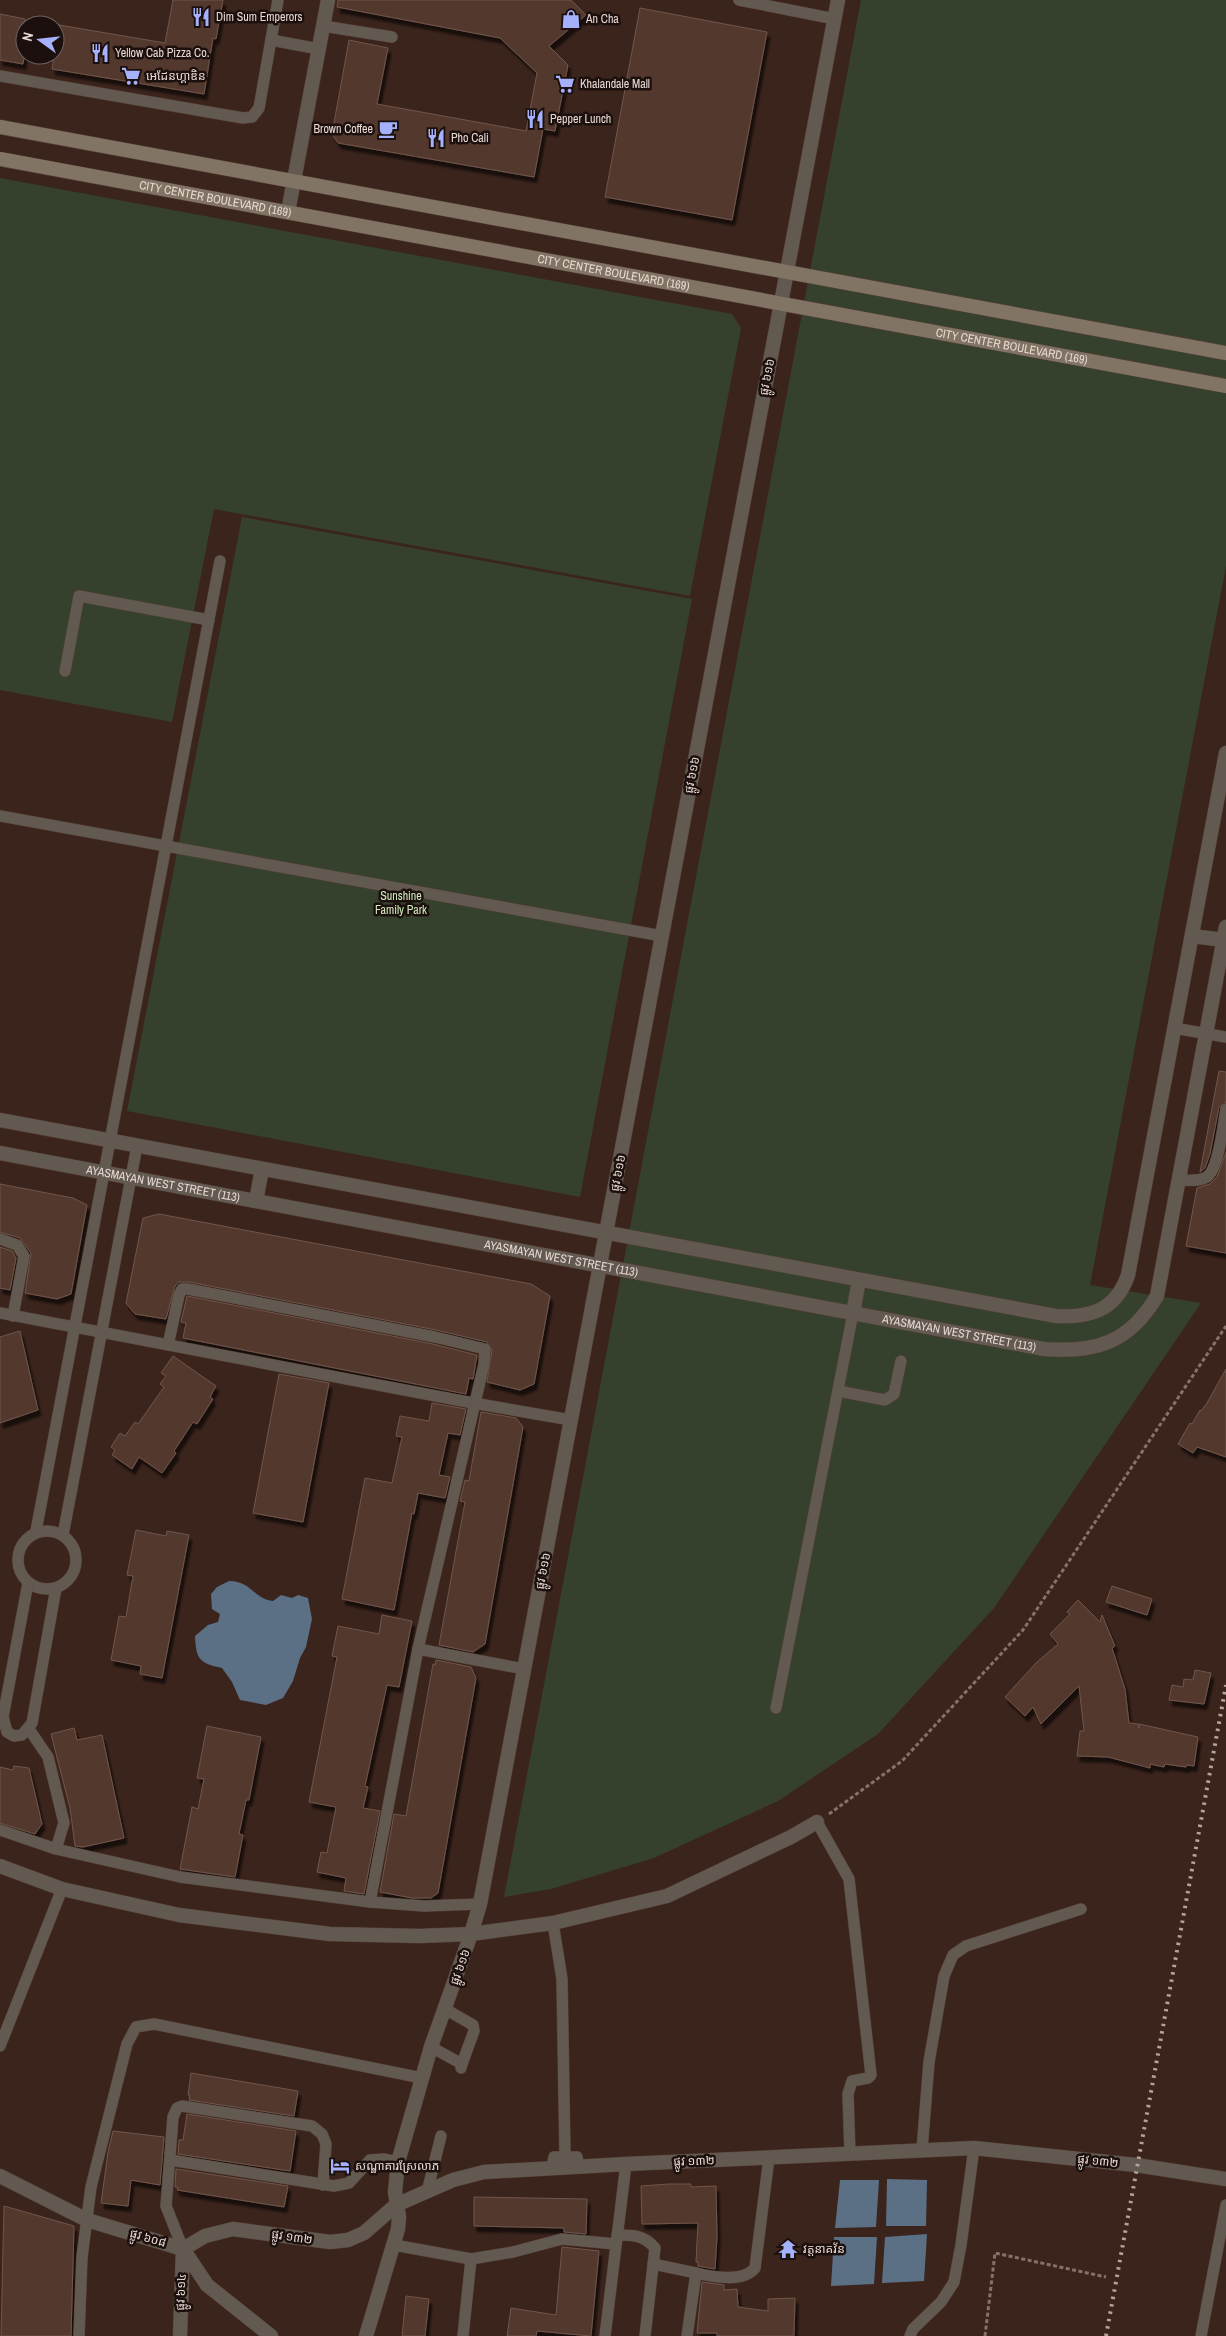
<svg xmlns="http://www.w3.org/2000/svg" width="1226" height="2336" font-family="'Archivo Narrow','Noto Sans Khmer',sans-serif">
  <style>
    .green { fill: #36412d }
    .water { fill: #5b6f85 }
    .building { fill: #53382f; stroke: #70564c; filter: url(#shadow) }
    .lines { fill: none; stroke-linecap: round; stroke-linejoin: round }
    .service-casing { stroke: #574139; stroke-width: 12 }
    .minor-casing { stroke: #574139; stroke-width: 15 }
    .tertiary-casing { stroke: #574139; stroke-width: 15 }
    .secondary-casing { stroke: #574139; stroke-width: 15 }
    .path { stroke: #86726b; stroke-width: 3; stroke-dasharray: 4 2.5; stroke-linecap: butt }
    .service { stroke: #625a50; stroke-width: 11 }
    .minor { stroke: #625a50; stroke-width: 14 }
    .tertiary { stroke: #625a50; stroke-width: 14 }
    .secondary { stroke: #827465; stroke-width: 14 }
    .rail { stroke: #b4a29b; stroke-width: 4; stroke-dasharray: 2.5 5; stroke-linecap: butt }
    .labels { text-anchor: middle; stroke-width: 5; stroke-linejoin: round; paint-order: stroke }
    .poi-label { font-size: 12px; fill: #eadad4; stroke: #1b100d; text-anchor: start }
    .street-label { font-size: 12px; fill: #eadad4; stroke: #1b100d }
    .park-label { font-size: 12px; fill: #d1ecbb; stroke: #1b100d }
  </style>
  <defs>
    <filter id="shadow"><feDropShadow dx="3" dy="5.5" stdDeviation="1" flood-color="#0009"/></filter>
  </defs>
  <rect width="100%" height="100%" fill="#3b241c"/>
  <g class="green">
    <path d="M861 0H1226V566L1090 1285 1201 1303 994 1608 878 1734 778 1801 654 1858 551 1889 504 1897Z"/>
    <path d="M0 178 732 314 741 328 690 596 214 509 172 722 0 690Z"/>
    <path d="M242 517 692 599 580 1197 127 1111Z"/>
  </g>
  <g class="water">
    <path d="M229 1581C252 1581 253 1599 273 1601L281 1595 292 1598 298 1595 308 1598 312 1619 306 1647 300 1658 293 1681 283 1698 266 1705 240 1700 232 1682 222 1668C199 1663 196 1659 195 1636L208 1625 218 1622 220 1614 212 1609 211 1594 217 1587Z"/>
    <path d="M887 2179 927 2180 926 2226H886Z"/>
    <path d="M840 2180H879L876 2227 835 2228Z"/>
    <path d="M927 2234 924 2281 882 2283 885 2237Z"/>
    <path d="M834 2237H877L874 2284 831 2286Z"/>
  </g>
  <g class="building">
    <path d="M173 0H223L216 39 213 38 204 94 52 69 59 25 165 43Z"/>
    <path d="M338 0H571L586 15 549 46 568 65 555 131 543 129 534 177 338 143 332 134 349 40 388 48 377 104 526 131 537 73 500 38 337 7Z"/>
    <path d="M640 8 767 32 732 220 605 197Z"/>
    <path d="M0 14 25 19V51L23 64 0 60Z"/>
    <path d="M1219 1071 1226 1072V1102L1219 1107 1210 1154 1205 1168 1200 1172Z"/>
    <path d="M1226 1152V1253L1186 1246 1197 1188 1210 1184 1217 1177Z"/>
    <path d="M0 1184 73 1198 87 1205 71 1294 57 1299 25 1293 31 1253 20 1238 0 1232Z"/>
    <path d="M159 1214 531 1284 550 1296 534 1384 520 1390 487 1382 492 1350 487 1342 436 1330 189 1282H179L175 1286 166 1319 135 1314 126 1303 143 1218Z"/>
    <path d="M0 1247 12 1251 16 1258 10 1290 0 1288Z"/>
    <path d="M187 1296 433 1344 477 1355 473 1379 469 1378 466 1394 183 1338 186 1323 181 1322Z"/>
    <path d="M20 1331 38 1410 0 1423V1337Z"/>
    <path d="M173 1356 216 1386 210 1397 213 1399 197 1424 193 1422 174 1451 176 1453 162 1473 139 1457 132 1469 112 1455 115 1450 111 1447 120 1433 125 1436 135 1422 138 1424 164 1387 160 1384 166 1376 161 1373Z"/>
    <path d="M1226 1369V1457L1197 1447 1193 1453 1178 1444 1190 1423 1192 1424 1200 1410 1201 1411 1207 1403Z"/>
    <path d="M279 1374 329 1383 303 1522 253 1513Z"/>
    <path d="M432 1403 466 1409 460 1435 448 1433 439 1475 450 1477 445 1498 418 1493 414 1514 412 1513 394 1610 342 1599 365 1478 392 1483 402 1437 396 1436 400 1416 429 1421Z"/>
    <path d="M481 1412 516 1418 523 1427 485 1644 473 1652 439 1645 465 1502 460 1501 465 1480 469 1481Z"/>
    <path d="M136 1530 166 1536 167 1531 189 1535 162 1678 140 1674 141 1666 111 1660 119 1616 126 1617 133 1576 127 1575Z"/>
    <path d="M1112 1586 1152 1599 1147 1615 1106 1602Z"/>
    <path d="M1078 1600 1100 1622 1102 1615 1115 1646 1112 1648 1125 1689 1129 1723 1138 1724 1139 1728V1724L1198 1737 1194 1766 1187 1765 1186 1767 1165 1764 1164 1767 1150 1764V1768L1108 1757 1077 1756 1080 1731H1084L1079 1686 1041 1724 1033 1707 1025 1716 1005 1697 1036 1663 1058 1644 1050 1634 1070 1614 1067 1612Z"/>
    <path d="M382 1615 412 1621 399 1687 387 1685 365 1786 368 1787 363 1808 380 1811 364 1894 344 1891 346 1878 317 1872 321 1852 327 1853 336 1807 309 1802 337 1657 332 1656 338 1626 379 1634Z"/>
    <path d="M436 1660 471 1667 476 1678 438 1893 431 1898H412L380 1892 394 1814 406 1816 433 1664 435 1665Z"/>
    <path d="M1195 1670 1211 1673 1204 1704 1169 1700 1172 1685 1183 1687 1184 1679 1193 1680Z"/>
    <path d="M207 1726 261 1737 249 1800H246L239 1834 243 1835 235 1877 180 1869 192 1807 198 1809 204 1779 197 1778Z"/>
    <path d="M74 1728 77 1740 102 1735 124 1838 83 1847 75 1846 70 1808 51 1734Z"/>
    <path d="M14 1766 29 1768 42 1824 35 1834 0 1823V1767L13 1770Z"/>
    <path d="M191 2073 298 2091 294 2116 189 2100 190 2095H188Z"/>
    <path d="M187 2114 296 2131 290 2171 178 2154 179 2140H183Z"/>
    <path d="M113 2131 164 2137 160 2185 131 2180 128 2206 101 2203 108 2152Z"/>
    <path d="M176 2169 288 2186 284 2207 177 2190 178 2187H175Z"/>
    <path d="M669 2184H691V2187L716 2186 717 2237 715 2269 698 2266V2262H696L698 2223 642 2224 641 2186Z"/>
    <path d="M474 2197 587 2199 586 2234 564 2232V2228L474 2226Z"/>
    <path d="M4 2206 74 2226 71 2336H1Z"/>
    <path d="M562 2247 599 2251 591 2336 537 2331 536 2336H507L511 2308 556 2315Z"/>
    <path d="M702 2282 724 2285V2290L737 2289 738 2307 768 2311V2299L795 2298 794 2336H717V2333H697Z"/>
    <path d="M406 2296 429 2299 425 2336H402Z"/>
  </g>
  <g class="lines">
    <g class="service-casing">
      <g id="service">
        <path d="M739 0 835 19"/>
        <path d="M323 26 392 37"/>
        <path d="M271 40 319 49"/>
        <path d="M0 76 243 118 252 117 259 108 278 0"/>
        <path d="M65 671 79 596 209 620"/>
        <path d="M0 816 662 936"/>
        <path d="M1174 1028 1226 1037"/>
        <path d="M1179 1180C1189 1180 1199 1182 1207 1177 1219 1168 1223 1125 1226 1109"/>
        <path d="M0 1239 17 1245 24 1256 13 1316"/>
        <path d="M0 1313 473 1403 571 1420"/>
        <path d="M168 1345 179 1295 182 1289H188L435 1337 485 1349 484 1364 418 1649 370 1902"/>
        <path d="M838 1391 885 1400 894 1394 901 1361"/>
        <circle cx="47" cy="1560" r="29"/>
        <path d="M36 1531 220 561"/>
        <path d="M63 1535 137 1146"/>
        <path d="M28 1583 3 1717 7 1732 14 1736 22 1735 32 1723 56 1588"/>
        <path d="M418 1649 524 1669"/>
        <path d="M776 1708 853 1313"/>
        <path d="M29 1729 48 1757 64 1823 56 1849"/>
        <path d="M817 1822 849 1879 871 2075 868 2078 852 2081 848 2094 850 2154"/>
        <path d="M0 1830 56 1849 180 1877 370 1902 424 1906 480 1904"/>
        <path d="M553 1923 562 1979 565 2156"/>
        <path d="M445 2009 473 2025 474 2031 462 2064"/>
        <path d="M0 2046 62 1889"/>
        <path d="M431 2047 462 2064 461 2068"/>
        <path d="M922 2150 929 2062 944 1976 953 1955 966 1946 1081 1909"/>
        <path d="M170 2160 334 2186 349 2183 370 2160 384 2159 398 2162"/>
        <path d="M552 2168 554 2157H577L579 2167"/>
        <path d="M427 2192 441 2136"/>
        <path d="M617 2235C633 2235 644 2235 655 2248L645 2336"/>
        <path d="M394 2245 471 2259 513 2252 562 2239 616 2244"/>
        <path d="M183 2249 166 2206 173 2117 177 2108 182 2106 312 2126 322 2134 326 2144 323 2185"/>
        <path d="M653 2264 696 2273"/>
        <path d="M79 2336 82 2257 91 2187 127 2044 136 2027 154 2024 422 2078"/>
        <path d="M463 2336 471 2259"/>
        <path d="M605 2336 626 2164"/>
        <path d="M687 2336 696 2273C713 2277 743 2283 755 2268L769 2158"/>
        <path d="M910 2336 913 2329 941 2302 954 2282 961 2245 974 2148"/>
        <path d="M1201 2336 1226 2205"/>
      </g>
    </g>
    <g class="minor-casing">
      <g id="minor">
        <path d="M288 212 328 0"/>
        <path d="M606 1233 838 0"/>
        <path d="M0 1866 62 1889 179 1915 330 1934 419 1936 471 1934 553 1923 667 1896 791 1837 817 1822"/>
        <path d="M0 2176 87 2220 183 2249 207 2285 271 2336"/>
        <path d="M180 2336 183 2249 205 2236 233 2229 330 2242 348 2240 364 2233 396 2205"/>
      </g>
    </g>
    <g class="tertiary-casing">
      <g id="tertiary">
        <path d="M1192 936 1224 940"/>
        <path d="M0 1120 1056 1316C1091 1318 1116 1310 1128 1275L1226 753"/>
        <path id="s1" d="M0 1153 1044 1349C1096 1353 1129 1343 1157 1296L1226 927"/>
        <path d="M256 1201 262 1169"/>
        <path d="M853 1313 859 1280"/>
        <path d="M396 2205 453 2180 484 2172 626 2164 974 2148 1136 2165 1226 2179"/>
        <path d="M366 2336 398 2229 399 2217 395 2192 398 2162 431 2047 471 1934 480 1904 606 1233"/>
      </g>
    </g>
    <g class="secondary-casing">
      <g id="secondary">
        <path d="M0 127 1226 353"/>
        <path id="s2" d="M0 159 1226 386"/>
      </g>
    </g>
    <g class="path">
      <path d="M829 1814 902 1761 1023 1630 1226 1326"/>
      <path d="M985 2336 995 2253 1106 2277"/>
    </g>
    <use href="#service" class="service"/>
    <use href="#minor" class="minor"/>
    <use href="#tertiary" class="tertiary"/>
    <use href="#secondary" class="secondary"/>
    <path class="rail" d="M1106 2336 1226 1685"/>
  </g>
  <defs>
    <g id="restaurant-bare" transform="scale(1.5)"><path d="M-5-6h1v4h1v-4h1v4h1v-4h1v5L-1.5 .5V6h-2V.5L-5-1ZM5-6V6H3V1.5H1.5Q1.5-4 5-6Z" fill="#a5b1fc" stroke="#1b100d" stroke-width="2.5" paint-order="stroke"/></g>
    <g id="shop-bare" transform="scale(1.5)"><path d="M-5-2.5h2.3a2.7 3.5 0 0 1 5.4 0H5L5.5 6h-11ZM-1.5-2.5h3a1.5 2.3 0 0 0-3 0Z" fill="#a5b1fc" stroke="#1b100d" stroke-width="2.5" paint-order="stroke"/></g>
    <g id="supermarket-bare" transform="scale(1.5)"><path d="M-6-5.5h2.5l.6 2H6L4.5 2H-2.5L-4.4-4H-6ZM-1.5 3.2a1.3 1.3 0 1 0 .1 0ZM3 3.2a1.3 1.3 0 1 0 .1 0Z" fill="#a5b1fc" stroke="#1b100d" stroke-width="2.5" paint-order="stroke"/></g>
    <g id="cafe-bare" transform="scale(1.5)"><path d="M-5.5-4.5H6V0H3Q3 3.5 0 3.5H-2.5Q-5.5 3.5-5.5 0ZM3-3.2v2h1.7v-2ZM-6 4.5H4V6H-6Z" fill="#a5b1fc" stroke="#1b100d" stroke-width="2.5" paint-order="stroke"/></g>
    <g id="hotel-bare" transform="scale(1.5)"><path d="M-6-4.5h1.5V1H6V5H4.5V3h-9V5H-6ZM-4 0a1.8 1.8 0 1 1 3.6 0ZM.5 0V-2.5h3Q6-2.5 6 0Z" fill="#a5b1fc" stroke="#1b100d" stroke-width="2.5" paint-order="stroke"/></g>
    <g id="temple-bare" transform="scale(1.5)"><path d="M0-6L5-2H3V0L6.5 2.5H4V6H1.5V3h-3V6H-4V2.5H-6.5L-3 0V-2H-5Z" fill="#a5b1fc" stroke="#1b100d" stroke-width="2.5" paint-order="stroke"/></g>
  </defs>
  <g fill-rule="evenodd">
    <use href="#restaurant-bare" x="201" y="17"/>
    <use href="#shop-bare" x="571" y="19"/>
    <use href="#restaurant-bare" x="100" y="53"/>
    <use href="#supermarket-bare" x="131" y="76"/>
    <use href="#supermarket-bare" x="565" y="84"/>
    <use href="#restaurant-bare" x="535" y="119"/>
    <use href="#cafe-bare" x="388" y="129"/>
    <use href="#restaurant-bare" x="436" y="138"/>
    <use href="#hotel-bare" x="340" y="2166"/>
    <use href="#temple-bare" x="788" y="2249"/>
  </g>
  <g class="labels">
    <g class="poi-label">
      <text x="216" y="21">Dim Sum Emperors</text>
      <text x="586" y="23">An Cha</text>
      <text x="115" y="57">Yellow Cab Pizza Co.</text>
      <text x="146" y="80">អេដែនហ្គាឌិន</text>
      <text x="580" y="88">Khalandale Mall</text>
      <text x="550" y="123">Pepper Lunch</text>
      <text x="373" y="133" text-anchor="end">Brown Coffee</text>
      <text x="451" y="142">Pho Cali</text>
      <text x="355" y="2170">សណ្ឋាគារស្រែលាភ</text>
      <text x="803" y="2253">វត្តនាគវ័ន</text>
    </g>
    <g class="street-label">
      <text dy="4" stroke="none"><textPath href="#s2" startOffset="219">CITY CENTER BOULEVARD (169)</textPath></text>
      <text dy="4" stroke="none"><textPath href="#s2" startOffset="624">CITY CENTER BOULEVARD (169)</textPath></text>
      <text dy="4" stroke="none"><textPath href="#s2" startOffset="1029">CITY CENTER BOULEVARD (169)</textPath></text>
      <text transform="translate(767 377) rotate(-79)" y="4">ផ្លូវ ៦១៦</text>
      <text transform="translate(692 775) rotate(-79)" y="4">ផ្លូវ ៦១៦</text>
      <text transform="translate(618 1173) rotate(-79)" y="4">ផ្លូវ ៦១៦</text>
      <text dy="4" stroke="none"><textPath href="#s1" startOffset="166">AYASMAYAN WEST STREET (113)</textPath></text>
      <text dy="4" stroke="none"><textPath href="#s1" startOffset="571">AYASMAYAN WEST STREET (113)</textPath></text>
      <text dy="4" stroke="none"><textPath href="#s1" startOffset="976">AYASMAYAN WEST STREET (113)</textPath></text>
      <text transform="translate(543 1571) rotate(-79)" y="4">ផ្លូវ ៦១៦</text>
      <text transform="translate(460 1967) rotate(-70)" y="4">ផ្លូវ ៦១៦</text>
      <text transform="translate(694 2161) rotate(-2)" y="4">ផ្លូវ ១៣២</text>
      <text transform="translate(1098 2161) rotate(6)" y="4">ផ្លូវ ១៣២</text>
      <text transform="translate(292 2237) rotate(8)" y="4">ផ្លូវ ១៣២</text>
      <text transform="translate(148 2238) rotate(16)" y="4">ផ្លូវ ៦០៨</text>
      <text transform="translate(181 2292) rotate(-88)" y="4">ផ្លូវ ៦១៤</text>
    </g>
    <g class="park-label">
      <text x="401" y="900">Sunshine<tspan x="401" dy="14">Family Park</tspan></text>
    </g>
  </g>
  <g transform="translate(40 40) rotate(285)"><circle r="24" fill="#1b100d" stroke="#6e615d"/>
  <path d="M0-4L9 19L0 12L-9 19Z" fill="#a5b1fc"/>
  <text y="-8" font-size="14" font-weight="bold" text-anchor="middle" fill="#eadad4">N</text>
  </g>
</svg>
